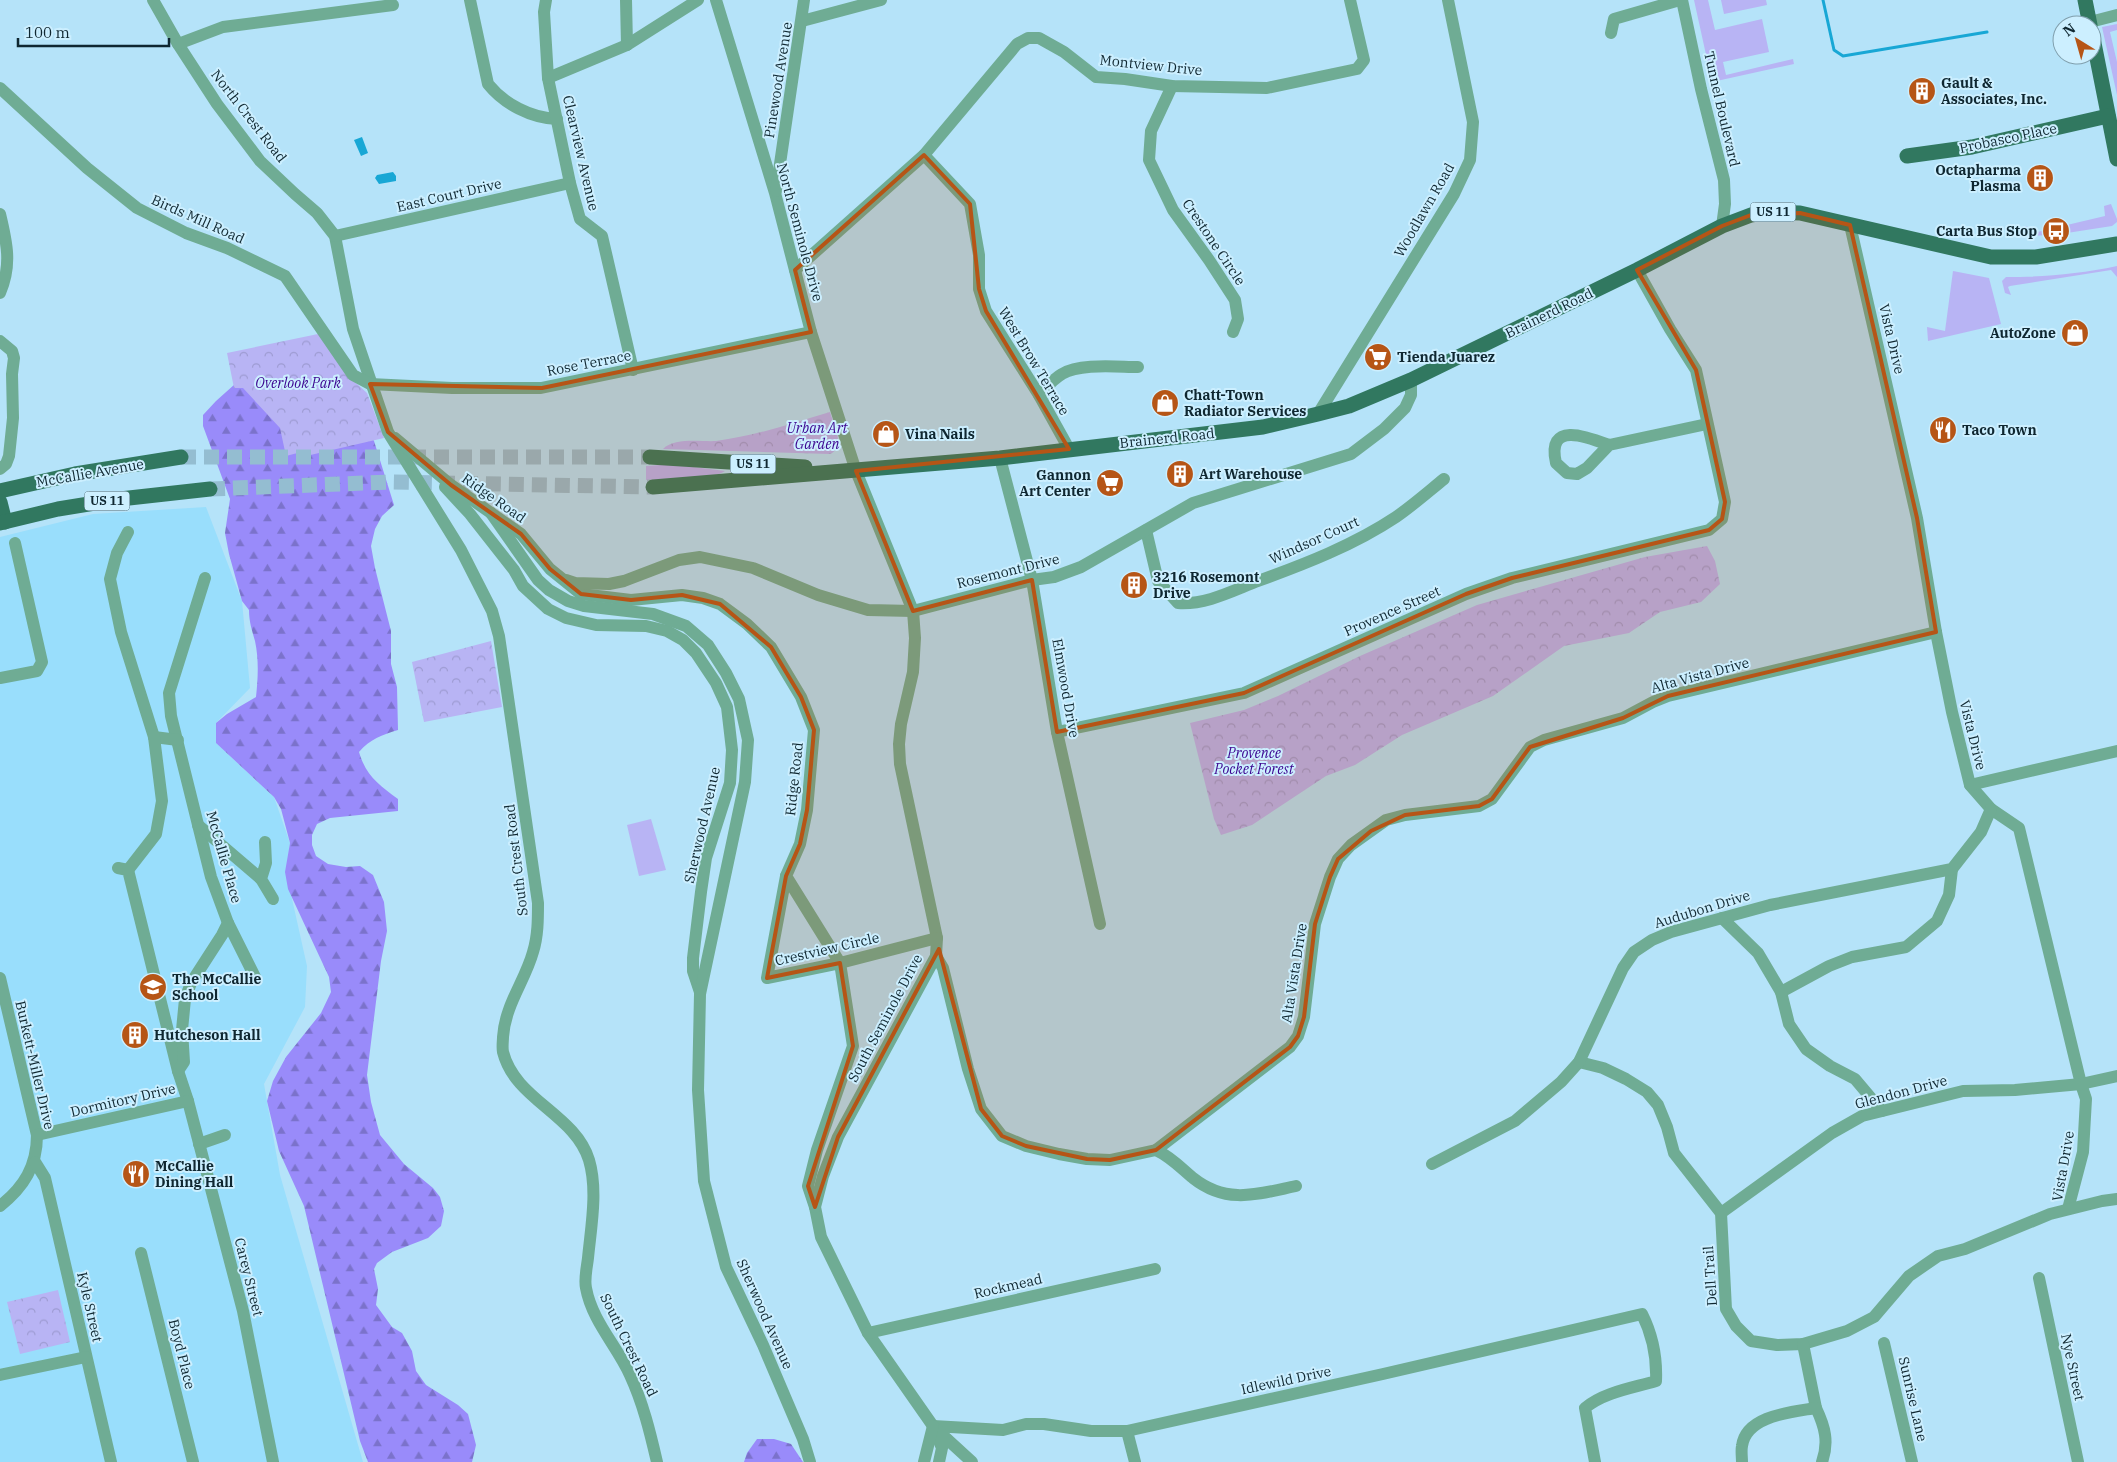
<svg xmlns="http://www.w3.org/2000/svg" width="2117" height="1462" font-family="'IBM Plex Serif',serif">
  <style>
    .built { fill: #99defc }
    .grass { fill: #b8b4f4 }
    .forest { fill: url(#forest-firs) }
    .park { fill: url(#park-crowns) }
    .water { fill: #18a7d5 }
    .lines { fill: none; stroke-linecap: round; stroke-linejoin: round }
    .stream { stroke: #18a7d5; stroke-width: 3 }
    .major-tunnel { stroke: #94bdd1; stroke-width: 15; stroke-dasharray: 15 8; stroke-linecap: butt }
    .minor { stroke: #6fac94; stroke-width: 12 }
    .major { stroke: #317860; stroke-width: 15 }
    .marked { fill: #b65516; fill-opacity: 0.2; stroke: #b65516; stroke-width: 4; stroke-linejoin: round }
    .labels { text-anchor: middle; stroke-width: 4; stroke-linejoin: round; paint-order: stroke }
    .shield { fill: #ccefff; stroke: #48636f; stroke-width: 1 }
    .shield-label { font-size: 12px; font-weight: bold; fill: #0f2731 }
    .street-label { font-size: 14px; fill: #0f2731; stroke: #ccefff }
    .poi-label { font-size: 14px; font-weight: bold; fill: #0f2731; stroke: #ccefff; text-anchor: start }
    .park-label { font-size: 14px; font-style: italic; fill: #3b0490; stroke: #ccefff }
  </style>
  <defs>
    <pattern id="forest-firs" width="22" height="20" patternUnits="userSpaceOnUse" patternTransform="scale(1.25)"><rect width="22" height="20" fill="#998bfa"/><path d="M5 1l3.5 6h-7zM16 11l3.5 6h-7z" fill="#7b72cb"/></pattern>
    <pattern id="park-crowns" width="20" height="18" patternUnits="userSpaceOnUse" patternTransform="scale(1.25)"><rect width="20" height="18" fill="#b8b4f4"/><path d="M2 6a3 3 0 1 1 6 0M12 15a3 3 0 1 1 6 0" fill="none" stroke="#9d9bd2"/></pattern>
  </defs>
  <rect width="100%" height="100%" fill="#b5e3f9"/>
  <path class="built" d="M206 507 242 601 250 688 216 723V743L274 797 290 843 286 872 307 966 305 1007 264 1084 280 1175 363 1462H0V537L93 514Z"/>
  <g class="grass">
    <path d="M1694 0H1708L1715 30 1762 19 1769 52 1723 62 1726 75 1793 59 1794 64 1712 82Z"/>
    <path d="M1721 0H1766L1767 5 1724 14Z"/>
    <path d="M2117 24V30L2110 32 2117 62V95L2102 27Z"/>
    <path d="M2111 204 2117 219V222L2112 226 2054 235 2019 236 2017 229 2027 226 2029 234 2105 216 2104 206Z"/>
    <path d="M2117 266V277L2111 270 2010 286 2008 287 2011 295 2005 293 2002 281 2006 277C2043 277 2080 274 2117 266Z"/>
    <path d="M1953 271 1989 278 2001 324 1928 341 1927 327 1945 331Z"/>
    <path d="M660 465H678L725 471C713 480 663 480 646 480V466Z"/>
    <path d="M651 819 666 870 639 876 627 825Z"/>
  </g>
  <g class="forest">
    <path d="M235 384 358 416 374 441 394 505 382 516 375 529 371 546 375 568 391 631V664L397 687 398 730C382 735 370 739 359 752 366 776 379 785 398 799V811L330 818 317 824 312 835V845L316 856 328 864 346 867 360 866 373 875 384 902 387 931 381 961 367 1075 371 1102 380 1135 404 1164 433 1188 440 1197 444 1211 441 1226 428 1238 392 1252 377 1263 374 1269 378 1289 376 1305 392 1327 402 1333 412 1351 416 1371 426 1385 458 1405 468 1414 476 1445 472 1462H368L360 1441 304 1206 279 1151 267 1101 273 1081 286 1057 321 1013 331 992 329 977 288 889 285 872 290 843 281 809 274 797 216 743V723L227 714 256 697C258 678 259 660 255 641 252 630 249 622 249 610L242 601 229 554 225 533 230 499 203 426V415L216 401Z"/>
    <path d="M757 1439H774L791 1444 803 1462H744L747 1453Z"/>
  </g>
  <g class="park">
    <path d="M318 334 355 382 367 393 384 438 306 456 305 451 286 456 280 428 243 388H234L227 353Z"/>
    <path d="M830 412C834 426 846 447 830 454L663 449C675 437 701 442 716 441 755 436 793 423 830 412Z"/>
    <path d="M1707 546 1715 561 1720 584 1701 602 1660 612 1629 633 1564 646 1493 696 1402 735 1355 765 1326 776 1252 825 1221 835 1214 819 1190 723 1244 710 1278 696 1360 656 1477 605 1645 557Z"/>
    <path d="M491 641 502 707 424 722 412 662Z"/>
    <path d="M58 1290 70 1342 20 1354 7 1302Z"/>
  </g>
  <g class="water">
    <path d="M362 137 368 153 361 156 354 140Z"/>
    <path d="M393 172 396 176V181L379 184 375 178 377 175Z"/>
  </g>
  <g class="lines">
    <path class="stream" d="M1823 0 1834 50 1843 56 1987 32"/>
    <g class="major-tunnel">
      <path d="M181 457H650"/>
      <path d="M210 489 390 482 653 487"/>
    </g>
    <g class="minor">
      <path d="M153 0 178 44 217 104 260 161 295 194 317 213 335 236 353 329 388 432 461 550 492 611 499 636 538 903C538 919 538 936 533 952 525 981 505 1005 503 1037 503 1041 502 1047 503 1052 515 1100 575 1114 589 1160 598 1190 591 1227 588 1258 587 1267 584 1279 586 1288 592 1321 617 1346 630 1375 643 1403 650 1432 657 1462"/>
      <path d="M470 0 488 84C504 104 531 118 557 119"/>
      <path d="M546 0 544 12 548 78 570 183 580 219 602 236 633 370"/>
      <path d="M626 0 627 45"/>
      <path d="M716 0 775 193 811 332 856 471 913 611 915 638 913 672 901 724 899 744 900 764 937 938 936 956 838 1137 823 1176 815 1207 821 1237 868 1333 933 1426 942 1448 939 1462"/>
      <path d="M1682 0 1701 89 1724 180 1725 204 1722 226"/>
      <path d="M802 21 881 0"/>
      <path d="M2090 22 2117 15"/>
      <path d="M1611 33 1614 19 1680 0"/>
      <path d="M178 44 223 27 393 5"/>
      <path d="M548 78 627 45 698 0"/>
      <path d="M1172 86 1151 131 1149 160 1173 210 1209 260 1235 300 1238 319 1233 332"/>
      <path d="M0 88 87 168 137 208 186 233 227 248 285 276 353 375 370 384 452 388H541L811 332"/>
      <path d="M924 155 970 204 979 255V289L986 311 1039 395 1069 449"/>
      <path d="M776 191 804 0"/>
      <path d="M0 214C7 243 12 265 0 293"/>
      <path d="M1850 225 1917 518 1936 632 1952 712 1970 785 1991 809 2019 828 2081 1084 2086 1099 2083 1152 2068 1209"/>
      <path d="M335 236 570 183"/>
      <path d="M795 270 924 155 1017 44 1028 38H1039L1064 52 1096 77 1125 79 1172 86 1267 88 1357 69 1364 60 1350 0"/>
      <path d="M0 341 12 351 14 358 12 374 13 418 9 456 6 464 0 469"/>
      <path d="M1039 395C1046 388 1053 379 1062 374 1080 363 1117 367 1138 367"/>
      <path d="M1318 414 1454 194 1470 160 1473 122 1448 0"/>
      <path d="M395 438 451 485 521 534 550 569 581 594 631 600 682 595 703 598 720 604 747 624 771 647 801 697 814 730 807 810 800 844 786 876 840 963 853 1046 817 1150 808 1186 815 1207"/>
      <path d="M1609 445C1588 437 1546 420 1556 463L1567 473 1577 474 1587 468 1609 445 1707 424"/>
      <path d="M1000 458 1032 580 1057 732 1100 924"/>
      <path d="M445 487 470 514 514 570 523 586 548 609 566 618 596 625 646 626 667 631 683 640 696 653 716 683 727 707 732 750 730 783 706 858 701 892 693 958V971L700 992"/>
      <path d="M491 513 538 580 549 590 568 601 584 606 653 614 686 626 708 645 726 673 739 699 748 740 745 782 700 994 698 1090 704 1181 726 1267 763 1345 803 1439 810 1462"/>
      <path d="M1146 530 1158 581 1178 603C1206 605 1232 591 1258 581 1305 564 1354 545 1396 517 1412 506 1428 492 1444 479"/>
      <path d="M205 578 169 693 171 716 211 877 228 923 255 977"/>
      <path d="M566 580 575 583 609 584 624 581 679 560 700 557 753 568 818 595 868 610 913 611 1032 580 1054 577 1081 567 1193 503 1351 454 1384 429 1405 408 1411 395V380"/>
      <path d="M0 678 37 671 42 662 15 543"/>
      <path d="M1057 732 1244 693 1466 594 1512 578 1709 530 1722 519 1725 502 1696 370 1670 329 1637 270"/>
      <path d="M154 737 178 740"/>
      <path d="M1970 785 2117 751"/>
      <path d="M198 825 261 879"/>
      <path d="M265 842 266 863 261 879 273 899"/>
      <path d="M118 868 128 870 178 1071 188 1101 243 1311 273 1462"/>
      <path d="M128 870 156 834 162 801 154 737 121 632 110 579 117 553 128 532"/>
      <path d="M786 876 767 978 840 963 937 938"/>
      <path d="M1722 918 1758 953 1781 992 1789 1024 1806 1049 1830 1066 1855 1079 1882 1111"/>
      <path d="M936 956 943 968 968 1069 981 1109 1002 1136 1026 1146 1059 1154 1087 1159 1110 1160 1156 1150 1290 1047 1298 1036 1304 1017 1315 924 1330 877 1338 859 1351 845 1386 820 1405 815 1479 806 1492 799 1530 747 1544 740 1623 718 1653 702 1668 696 1936 632"/>
      <path d="M0 978 37 1135C37 1166 24 1187 0 1206"/>
      <path d="M1781 992 1829 966 1852 957 1906 947 1937 921 1949 895 1952 869"/>
      <path d="M1579 1062 1603 1068 1626 1079 1647 1092 1658 1105 1667 1127 1674 1153 1721 1213 1726 1309 1736 1326 1751 1341 1777 1345 1803 1344 1847 1331 1874 1317 1909 1276 1938 1256 1965 1249 2050 1214 2102 1201 2117 1199"/>
      <path d="M178 1071 184 1062 182 1030 185 999 191 983 222 935 228 923"/>
      <path d="M37 1135 188 1101"/>
      <path d="M199 1144 225 1135"/>
      <path d="M1156 1150C1171 1157 1181 1168 1193 1178 1227 1205 1258 1194 1296 1186"/>
      <path d="M35 1162 45 1178 111 1462"/>
      <path d="M1432 1164 1515 1121 1561 1082 1579 1062 1623 968 1634 952 1652 940 1671 932 1770 905 1952 869 1981 832 1991 809"/>
      <path d="M1721 1213 1832 1133 1862 1116 1963 1091 2015 1090 2081 1084 2117 1076"/>
      <path d="M141 1253 193 1462"/>
      <path d="M2039 1278 2078 1462"/>
      <path d="M868 1333 1155 1269"/>
      <path d="M1884 1343 1912 1462"/>
      <path d="M1803 1344 1816 1408"/>
      <path d="M0 1375 86 1357"/>
      <path d="M933 1426 1003 1430 1026 1424H1044L1091 1431H1127L1383 1374 1642 1314C1652 1334 1657 1358 1656 1381 1633 1388 1604 1392 1585 1408L1595 1462"/>
      <path d="M936 1429 972 1462"/>
      <path d="M1127 1431 1135 1462"/>
      <path d="M924 1462 933 1426"/>
      <path d="M1742 1462C1742 1457 1741 1451 1742 1446 1746 1415 1793 1412 1816 1408 1825 1427 1829 1442 1822 1462"/>
    </g>
    <g class="major">
      <path d="M2085 0 2090 25"/>
      <path d="M2092 33 2117 159"/>
      <path d="M1907 156 1972 147 2108 116"/>
      <path d="M650 457 805 467"/>
      <path d="M653 487 1000 458 1263 427 1318 414 1349 406 1411 380 1637 270 1722 226 1751 215 1769 212 1800 213 1991 257H2036L2117 244"/>
      <path d="M0 491 75 474 181 457"/>
      <path d="M0 502 5 522"/>
      <path d="M0 523 58 509 120 499 210 489"/>
    </g>
  </g>
  <path class="marked" d="M924 155 970 204 979 289 986 311 1069 449 856 471 913 611 1032 580 1057 732 1244 693 1466 594 1512 578 1709 530 1722 519 1725 502 1696 370 1637 270 1722 226 1751 215 1800 213 1850 225 1917 518 1936 632 1668 696 1623 718 1530 747 1492 799 1479 806 1405 815 1371 831 1338 859 1330 877 1315 924 1304 1017 1298 1036 1290 1047 1156 1150 1110 1160 1087 1159 1026 1146 1002 1136 981 1109 939 949 838 1137 815 1207 808 1186 853 1046 840 963 767 978 786 876 800 844 807 810 814 730 801 697 771 647 720 604 682 595 631 600 581 594 550 569 521 534 451 485 388 432 370 384 542 388 811 332 795 270Z"/>
  <defs>
    <g id="building-disc" transform="scale(1.4375)"><circle r="9.5" fill="#b65516" stroke="#ccefff"/><path d="M-4-6H4V6H1V3H-1V6H-4ZM-2.5-4.3h1.7v1.8h-1.7ZM.8-4.3h1.7v1.8H.8ZM-2.5-1h1.7V.8h-1.7ZM.8-1h1.7V.8H.8Z" fill="#fff"/></g>
    <g id="bus-disc" transform="scale(1.4375)"><circle r="9.5" fill="#b65516" stroke="#ccefff"/><path d="M-5-6H5V4H4V6H2V4H-2V6H-4V4H-5ZM-3.5-4V0h7V-4ZM-3.5 1.2v1.5H-2V1.2ZM2 1.2v1.5H3.5V1.2Z" fill="#fff"/></g>
    <g id="shop-disc" transform="scale(1.4375)"><circle r="9.5" fill="#b65516" stroke="#ccefff"/><path d="M-5-2.5h2.3a2.7 3.5 0 0 1 5.4 0H5L5.5 6h-11ZM-1.5-2.5h3a1.5 2.3 0 0 0-3 0Z" fill="#fff"/></g>
    <g id="supermarket-disc" transform="scale(1.4375)"><circle r="9.5" fill="#b65516" stroke="#ccefff"/><path d="M-6-5.5h2.5l.6 2H6L4.5 2H-2.5L-4.4-4H-6ZM-1.5 3.2a1.3 1.3 0 1 0 .1 0ZM3 3.2a1.3 1.3 0 1 0 .1 0Z" fill="#fff"/></g>
    <g id="restaurant-disc" transform="scale(1.4375)"><circle r="9.5" fill="#b65516" stroke="#ccefff"/><path d="M-5-6h1v4h1v-4h1v4h1v-4h1v5L-1.5 .5V6h-2V.5L-5-1ZM5-6V6H3V1.5H1.5Q1.5-4 5-6Z" fill="#fff"/></g>
    <g id="school-disc" transform="scale(1.4375)"><circle r="9.5" fill="#b65516" stroke="#ccefff"/><path d="M0-5L7-2L0 1L-7-2ZM-4 1L0 2.5L4 1V4Q0 6-4 4Z" fill="#fff"/></g>
  </defs>
  <g fill-rule="evenodd">
    <use href="#building-disc" x="1922" y="91"/>
    <use href="#building-disc" x="2040" y="178"/>
    <use href="#bus-disc" x="2056" y="231"/>
    <use href="#shop-disc" x="2075" y="333"/>
    <use href="#supermarket-disc" x="1378" y="357"/>
    <use href="#shop-disc" x="1165" y="403"/>
    <use href="#restaurant-disc" x="1943" y="430"/>
    <use href="#shop-disc" x="886" y="434"/>
    <use href="#building-disc" x="1180" y="474"/>
    <use href="#supermarket-disc" x="1110" y="483"/>
    <use href="#building-disc" x="1134" y="585"/>
    <use href="#school-disc" x="153" y="987"/>
    <use href="#building-disc" x="135" y="1035"/>
    <use href="#restaurant-disc" x="136" y="1174"/>
  </g>
  <g class="labels">
    <g class="shield">
      <rect x="1750.5" y="202.5" width="45" height="19" rx="4"/>
      <rect x="730.5" y="454.5" width="45" height="19" rx="4"/>
      <rect x="84.5" y="491.5" width="45" height="19" rx="4"/>
    </g>
    <g class="shield-label">
      <text x="1773" y="216">US 11</text>
      <text x="753" y="468">US 11</text>
      <text x="107" y="505">US 11</text>
    </g>
    <g class="street-label">
      <text transform="translate(1151 65) rotate(6)" y="5">Montview Drive</text>
      <text transform="translate(778 80) rotate(-81)" y="5">Pinewood Avenue</text>
      <text transform="translate(1722 109) rotate(77)" y="5">Tunnel Boulevard</text>
      <text transform="translate(249 116) rotate(52)" y="5">North Crest Road</text>
      <text transform="translate(2008 138) rotate(-12)" y="5">Probasco Place</text>
      <text transform="translate(581 153) rotate(77)" y="5">Clearview Avenue</text>
      <text transform="translate(449 195) rotate(-13)" y="5">East Court Drive</text>
      <text transform="translate(1424 210) rotate(-60)" y="5">Woodlawn Road</text>
      <text transform="translate(198 219) rotate(24)" y="5">Birds Mill Road</text>
      <text transform="translate(800 232) rotate(75)" y="5">North Seminole Drive</text>
      <text transform="translate(1214 242) rotate(56)" y="5">Crestone Circle</text>
      <text transform="translate(1549 313) rotate(-26)" y="5">Brainerd Road</text>
      <text transform="translate(1892 339) rotate(77)" y="5">Vista Drive</text>
      <text transform="translate(1034 361) rotate(59)" y="5">West Brow Terrace</text>
      <text transform="translate(589 363) rotate(-11)" y="5">Rose Terrace</text>
      <text transform="translate(1167 438) rotate(-6)" y="5">Brainerd Road</text>
      <text transform="translate(90 473) rotate(-10)" y="5">McCallie Avenue</text>
      <text transform="translate(494 498) rotate(35)" y="5">Ridge Road</text>
      <text transform="translate(1314 540) rotate(-24)" y="5">Windsor Court</text>
      <text transform="translate(1008 571) rotate(-14)" y="5">Rosemont Drive</text>
      <text transform="translate(1392 611) rotate(-24)" y="5">Provence Street</text>
      <text transform="translate(1700 675) rotate(-15)" y="5">Alta Vista Drive</text>
      <text transform="translate(1066 688) rotate(80)" y="5">Elmwood Drive</text>
      <text transform="translate(1973 735) rotate(76)" y="5">Vista Drive</text>
      <text transform="translate(794 779) rotate(-84)" y="5">Ridge Road</text>
      <text transform="translate(702 825) rotate(-77)" y="5">Sherwood Avenue</text>
      <text transform="translate(224 857) rotate(74)" y="5">McCallie Place</text>
      <text transform="translate(516 860) rotate(-97)" y="5">South Crest Road</text>
      <text transform="translate(1702 909) rotate(-17)" y="5">Audubon Drive</text>
      <text transform="translate(827 949) rotate(-13)" y="5">Crestview Circle</text>
      <text transform="translate(1294 973) rotate(-81)" y="5">Alta Vista Drive</text>
      <text transform="translate(885 1018) rotate(-62)" y="5">South Seminole Drive</text>
      <text transform="translate(35 1065) rotate(77)" y="5">Burkett-Miller Drive</text>
      <text transform="translate(1901 1092) rotate(-15)" y="5">Glendon Drive</text>
      <text transform="translate(123 1100) rotate(-13)" y="5">Dormitory Drive</text>
      <text transform="translate(2063 1166) rotate(-80)" y="5">Vista Drive</text>
      <text transform="translate(1710 1276) rotate(-94)" y="5">Dell Trail</text>
      <text transform="translate(249 1277) rotate(76)" y="5">Carey Street</text>
      <text transform="translate(1008 1286) rotate(-13)" y="5">Rockmead</text>
      <text transform="translate(90 1307) rotate(77)" y="5">Kyle Street</text>
      <text transform="translate(765 1314) rotate(66)" y="5">Sherwood Avenue</text>
      <text transform="translate(629 1345) rotate(64)" y="5">South Crest Road</text>
      <text transform="translate(182 1354) rotate(76)" y="5">Boyd Place</text>
      <text transform="translate(2073 1367) rotate(78)" y="5">Nye Street</text>
      <text transform="translate(1286 1380) rotate(-12)" y="5">Idlewild Drive</text>
      <text transform="translate(1913 1399) rotate(77)" y="5">Sunrise Lane</text>
    </g>
    <g class="poi-label">
      <text x="1941" y="88">Gault &amp;<tspan x="1941" dy="16">Associates, Inc.</tspan></text>
      <text x="2021" y="175" text-anchor="end">Octapharma<tspan x="2021" dy="16">Plasma</tspan></text>
      <text x="2037" y="236" text-anchor="end">Carta Bus Stop</text>
      <text x="2056" y="338" text-anchor="end">AutoZone</text>
      <text x="1397" y="362">Tienda Juarez</text>
      <text x="1184" y="400">Chatt-Town<tspan x="1184" dy="16">Radiator Services</tspan></text>
      <text x="1962" y="435">Taco Town</text>
      <text x="905" y="439">Vina Nails</text>
      <text x="1199" y="479">Art Warehouse</text>
      <text x="1091" y="480" text-anchor="end">Gannon<tspan x="1091" dy="16">Art Center</tspan></text>
      <text x="1153" y="582">3216 Rosemont<tspan x="1153" dy="16">Drive</tspan></text>
      <text x="172" y="984">The McCallie<tspan x="172" dy="16">School</tspan></text>
      <text x="154" y="1040">Hutcheson Hall</text>
      <text x="155" y="1171">McCallie<tspan x="155" dy="16">Dining Hall</tspan></text>
    </g>
    <g class="park-label">
      <text x="298" y="388">Overlook Park</text>
      <text x="817" y="433">Urban Art<tspan x="817" dy="16">Garden</tspan></text>
      <text x="1254" y="758">Provence<tspan x="1254" dy="16">Pocket Forest</tspan></text>
    </g>
  </g>
  <g transform="translate(2077 40) rotate(323)"><circle r="24" fill="#ccefff" stroke="#809fad"/>
  <path d="M0-4L9 19L0 12L-9 19Z" fill="#b65516"/>
  <text y="-8" font-size="14" font-weight="bold" text-anchor="middle" fill="#0f2731">N</text>
  </g>
  <path d="M18 38v8h151v-8" fill="none" stroke="#0f2731" stroke-width="2.5"/>
  <text x="25" y="38" font-size="15" fill="#0f2731" stroke="#ccefff" stroke-width="4" paint-order="stroke">100 m</text>
</svg>
